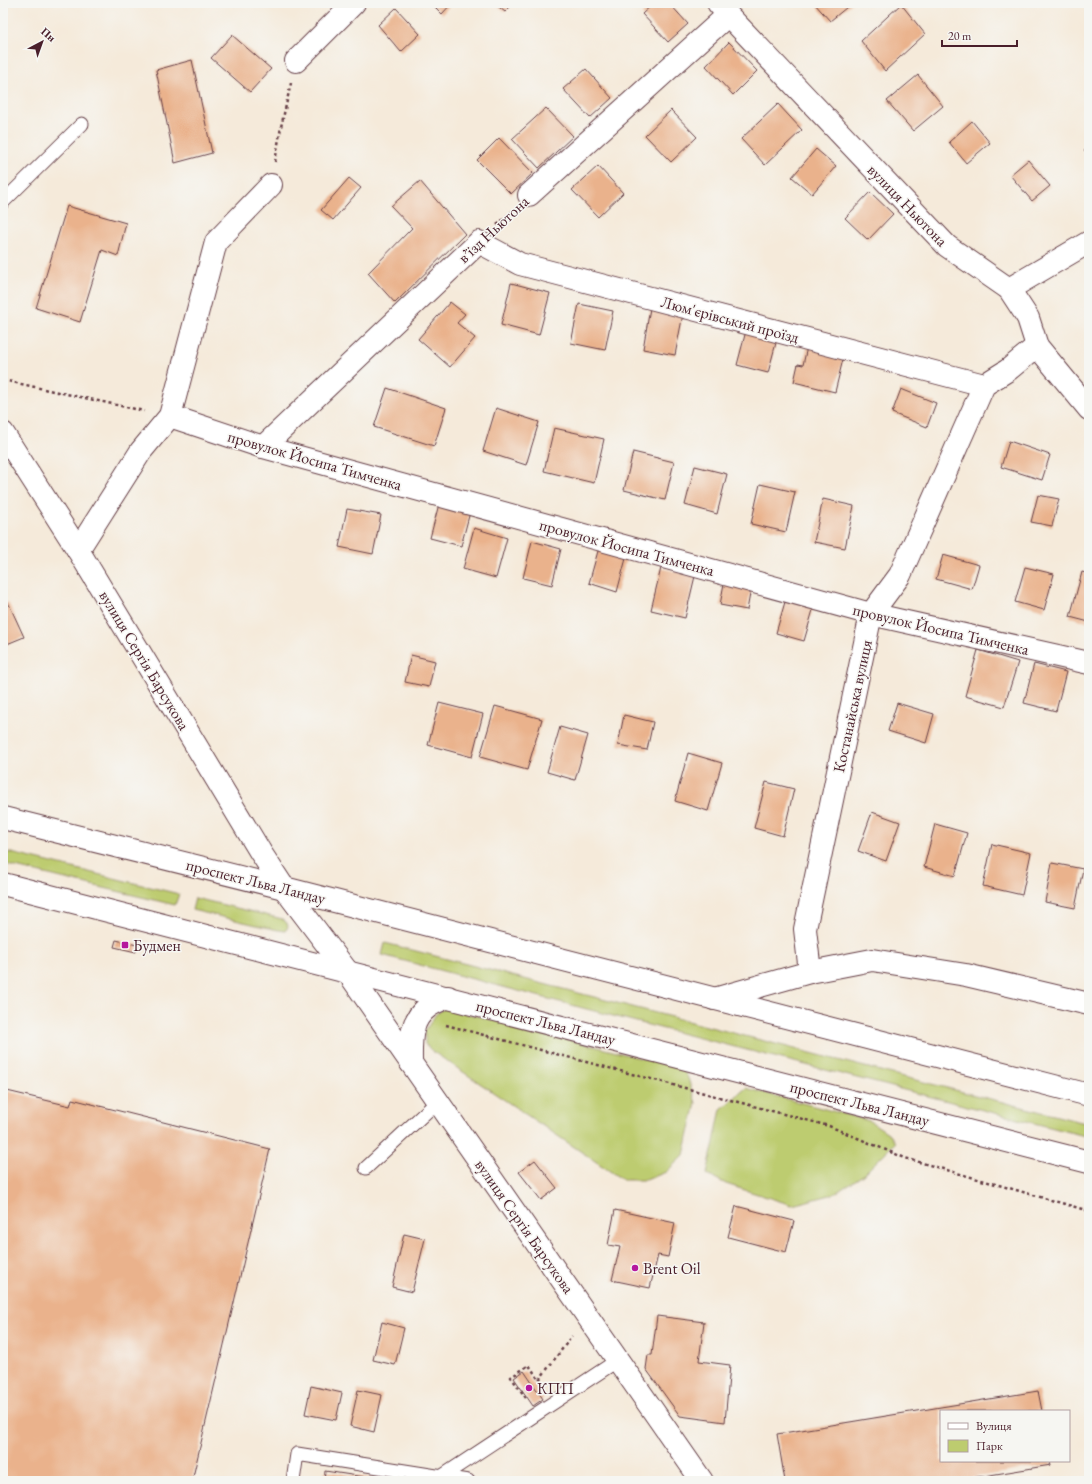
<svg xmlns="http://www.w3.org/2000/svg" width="1092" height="1484" font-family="'EB Garamond',serif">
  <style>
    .green { fill: #bdcc6f; stroke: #84764d }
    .building { fill: #eab28c }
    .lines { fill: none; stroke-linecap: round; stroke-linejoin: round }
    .lane-casing { stroke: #643d45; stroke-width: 15 }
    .street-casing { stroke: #643d45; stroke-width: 24 }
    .secondary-casing { stroke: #643d45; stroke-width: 24 }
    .primary-casing { stroke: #643d45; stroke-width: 24 }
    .path { stroke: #643d45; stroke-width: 2.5; stroke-dasharray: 3 3; stroke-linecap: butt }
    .lane { stroke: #fff; stroke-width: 13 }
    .street { stroke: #fff; stroke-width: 22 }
    .secondary { stroke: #fff; stroke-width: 22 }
    .primary { stroke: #fff; stroke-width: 22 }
    .poi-dot { fill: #b5179e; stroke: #f6f6f2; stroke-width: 1.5 }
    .labels { text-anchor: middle; stroke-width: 3; stroke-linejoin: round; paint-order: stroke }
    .street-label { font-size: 16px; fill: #4a1f2b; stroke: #f6f6f2 }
    .poi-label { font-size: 16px; fill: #4a1f2b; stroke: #f6f6f2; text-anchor: start }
  </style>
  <rect width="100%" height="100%" fill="#f6f6f2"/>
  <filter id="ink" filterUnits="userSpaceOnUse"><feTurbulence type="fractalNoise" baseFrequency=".025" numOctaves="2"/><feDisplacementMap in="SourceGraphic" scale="8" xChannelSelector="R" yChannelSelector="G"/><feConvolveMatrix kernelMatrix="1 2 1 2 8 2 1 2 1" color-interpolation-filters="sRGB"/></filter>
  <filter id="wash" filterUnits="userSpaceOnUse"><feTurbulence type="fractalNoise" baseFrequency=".012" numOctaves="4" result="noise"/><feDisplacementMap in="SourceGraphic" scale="16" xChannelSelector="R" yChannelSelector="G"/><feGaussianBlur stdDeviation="0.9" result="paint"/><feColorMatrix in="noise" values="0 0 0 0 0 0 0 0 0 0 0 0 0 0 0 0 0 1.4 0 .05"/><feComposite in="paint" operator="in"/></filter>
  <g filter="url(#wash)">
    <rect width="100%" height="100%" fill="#f5eada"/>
    <g class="green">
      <path d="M3 851 179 894 175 905 3 864Z"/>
      <path d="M195 898 282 919 287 923 288 927 285 931 278 930 192 910Z"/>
      <path d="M385 943 892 1074 1089 1124V1137L613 1016 382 955Z"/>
      <path d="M445 1008 683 1069 688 1078 696 1103 684 1155 666 1172 646 1180H623L432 1051 425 1044V1031L436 1014Z"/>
      <path d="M746 1088 870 1121 891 1135 895 1143 863 1175 834 1194 792 1205 726 1184 707 1174 721 1109Z"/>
    </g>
    <g id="blocks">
      <g class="building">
        <path d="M431 3H452L442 14Z"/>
        <path d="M494 3H514L505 12Z"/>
        <path d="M654 3H669L688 24 668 42 642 14Z"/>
        <path d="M814 3H852L830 21Z"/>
        <path d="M901 4 925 34 885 71 861 41Z"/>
        <path d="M396 8 420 34 401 52 378 25Z"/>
        <path d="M232 35 271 69 250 92 211 58Z"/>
        <path d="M729 42 757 71 733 95 706 66Z"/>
        <path d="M192 60 212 153 175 163 156 70Z"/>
        <path d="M586 69 612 98 590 118 563 89Z"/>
        <path d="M918 75 943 106 913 131 887 101Z"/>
        <path d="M778 104 802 130 765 165 741 139Z"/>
        <path d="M546 108 573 136 539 168 512 139Z"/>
        <path d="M671 110 697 137 671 162 645 135Z"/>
        <path d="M972 121 990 143 966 163 949 142Z"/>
        <path d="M499 138 533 173 511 194 477 160Z"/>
        <path d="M1089 146V156L1084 151Z"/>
        <path d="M816 149 836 166 812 194 792 177Z"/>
        <path d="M1028 160 1050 186 1032 201 1010 175Z"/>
        <path d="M598 166 623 193 598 217 572 190Z"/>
        <path d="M349 178 361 188 333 220 321 210Z"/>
        <path d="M420 181 465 234 395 303 368 273 412 228 391 206Z"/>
        <path d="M870 192 893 214 868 240 845 218Z"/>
        <path d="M67 206 126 223 118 256 102 250 80 322 36 308Z"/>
        <path d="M511 283 550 293 539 335 501 325Z"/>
        <path d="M450 302 465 314 457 323 475 338 450 367 418 339Z"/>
        <path d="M579 304 613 311 605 350 571 343Z"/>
        <path d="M650 308 683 314 675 355 643 349Z"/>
        <path d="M746 331 777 339 768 373 737 365Z"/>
        <path d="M807 347 844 355 835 392 794 382 798 364 803 365Z"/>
        <path d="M387 388 446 408 434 446 374 427Z"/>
        <path d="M901 389 936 403 927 427 892 413Z"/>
        <path d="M496 408 539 422 526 465 483 451Z"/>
        <path d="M554 428 604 439 594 483 544 471Z"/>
        <path d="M1009 441 1050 455 1042 480 1001 467Z"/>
        <path d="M633 452 674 462 665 500 624 490Z"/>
        <path d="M695 466 727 474 717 514 685 505Z"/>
        <path d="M760 484 795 492 786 532 751 524Z"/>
        <path d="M1038 495 1059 499 1052 526 1031 522Z"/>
        <path d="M823 499 854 506 845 548 814 542Z"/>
        <path d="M439 504 470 512 461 546 430 538Z"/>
        <path d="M347 509 381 515 373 554 339 547Z"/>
        <path d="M474 528 507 538 496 578 463 569Z"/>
        <path d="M532 541 561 549 552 585 523 578Z"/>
        <path d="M600 544 628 551 617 592 589 583Z"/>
        <path d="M943 555 979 565 972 589 936 579Z"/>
        <path d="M1025 567 1054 574 1044 610 1015 602Z"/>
        <path d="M661 568 695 576 685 618 651 610Z"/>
        <path d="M1082 572 1089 574V622L1070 617Z"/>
        <path d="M725 578 752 583 747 610 720 605Z"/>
        <path d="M787 595 815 603 804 641 776 633Z"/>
        <path d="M8 602 24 637 7 644 3 637V605Z"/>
        <path d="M978 650 1018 662 1004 707 965 696Z"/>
        <path d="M411 655 435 661 429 687 405 682Z"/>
        <path d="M1034 664 1066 672 1056 711 1024 703Z"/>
        <path d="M439 703 483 714 472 757 428 745Z"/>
        <path d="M897 703 934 714 926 743 888 731Z"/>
        <path d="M495 706 542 719 527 770 480 757Z"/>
        <path d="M624 715 653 722 647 750 618 745Z"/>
        <path d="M560 727 588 735 575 780 547 772Z"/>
        <path d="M688 753 722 763 708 811 675 801Z"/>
        <path d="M766 782 794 789 783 836 754 828Z"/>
        <path d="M872 812 900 822 886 861 858 851Z"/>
        <path d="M935 824 967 833 955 876 924 867Z"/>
        <path d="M992 844 1031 853 1022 895 983 886Z"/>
        <path d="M1052 863 1083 869 1075 908 1045 902Z"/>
        <path d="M116 940 137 945 136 952 114 947Z"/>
        <path d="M7 1091 70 1106 72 1099 270 1149 192 1481H3V1106Z"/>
        <path d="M535 1160 557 1188 541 1200 519 1172Z"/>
        <path d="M736 1206 794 1221 786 1252 728 1237Z"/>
        <path d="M615 1210 675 1223 668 1257 658 1255 650 1288 612 1280 620 1247 608 1245Z"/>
        <path d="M404 1234 425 1239 412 1292 392 1287Z"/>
        <path d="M657 1316 704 1322 699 1361 730 1365 725 1422 680 1416 646 1369 648 1355H652Z"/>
        <path d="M382 1322 404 1328 395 1365 373 1360Z"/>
        <path d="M524 1371 543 1399 533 1406 514 1378Z"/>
        <path d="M311 1386 342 1393 336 1420 305 1414Z"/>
        <path d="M358 1390 382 1395 374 1432 350 1426Z"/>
        <path d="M1038 1391 1042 1411H941V1461H1050L1051 1465 953 1481H785L777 1434Z"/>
        <path d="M325 1471 384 1480V1481H324Z"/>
      </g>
    </g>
  </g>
  <g filter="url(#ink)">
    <use href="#blocks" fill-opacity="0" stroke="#643d45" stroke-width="1"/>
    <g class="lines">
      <g class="lane-casing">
        <g id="lane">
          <path d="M3 202 82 124"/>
          <path d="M366 1168 438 1101"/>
          <path d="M441 1477 618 1360"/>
          <path d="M293 1481 297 1454 468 1481"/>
        </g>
      </g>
      <g class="street-casing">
        <g id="street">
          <path d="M718 3 728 15 947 246 1009 289 1028 318 1037 346 1089 409"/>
          <path d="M296 61 354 3"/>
          <path d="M529 195 728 15"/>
          <path d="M1009 289 1089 242"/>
          <path d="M170 416 263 447 871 614 1089 663"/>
          <path d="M263 447 479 242 520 264 984 385"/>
          <path d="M78 550 141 451 170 416 216 242 271 185"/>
          <path d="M347 971 702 1481"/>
          <path d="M810 972 805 929 871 614 900 575 984 385 1008 370 1037 346"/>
          <path d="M714 999 810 972 872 960 966 975 1089 1004"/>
        </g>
      </g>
      <g class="secondary-casing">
        <path id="secondary" d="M3 433 78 550 261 853 284 888"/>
      </g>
      <g class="primary-casing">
        <g id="primary">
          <path d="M3 818 284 888 1089 1095"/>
          <path d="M3 884 1089 1162"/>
          <path d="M284 888 347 971"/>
          <path d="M411 1063C411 1042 409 1021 428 1007 433 1003 441 1000 448 997"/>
        </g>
      </g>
      <g class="path">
        <path d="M275 162 281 127 291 83"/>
        <path d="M497 225 513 211"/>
        <path d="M3 380 144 411"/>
        <path d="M446 1025 829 1126 905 1158 1089 1211"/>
        <path d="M526 1398 511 1377 529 1365 539 1380 572 1336"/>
      </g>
      <use href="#lane" class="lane"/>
      <use href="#street" class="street"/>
      <use href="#secondary" class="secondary"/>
      <use href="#primary" class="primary"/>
    </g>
  </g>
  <g class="poi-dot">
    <rect x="121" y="941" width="8" height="8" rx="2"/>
    <circle cx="635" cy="1268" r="4"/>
    <circle cx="529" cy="1388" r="4"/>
  </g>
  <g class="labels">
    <g class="street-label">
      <text transform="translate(908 205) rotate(46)" y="6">вулиця Ньютона</text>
      <text transform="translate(493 229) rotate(-43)" y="6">в’їзд Ньютона</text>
      <text transform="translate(730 319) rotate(15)" y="6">Люм'єрівський проїзд</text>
      <text transform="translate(315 460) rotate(16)" y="6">провулок Йосипа Тимченка</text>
      <text transform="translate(627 547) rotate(15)" y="6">провулок Йосипа Тимченка</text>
      <text transform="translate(941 629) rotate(13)" y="6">провулок Йосипа Тимченка</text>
      <text transform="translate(145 660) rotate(59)" y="6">вулиця Сергія Барсукова</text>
      <text transform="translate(852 706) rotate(-78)" y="6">Костанайська вулиця</text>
      <text transform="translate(256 881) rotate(14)" y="6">проспект Льва Ландау</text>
      <text transform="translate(546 1022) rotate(14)" y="6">проспект Льва Ландау</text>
      <text transform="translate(860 1103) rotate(14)" y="6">проспект Льва Ландау</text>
      <text transform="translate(525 1226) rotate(55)" y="6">вулиця Сергія Барсукова</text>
    </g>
    <g class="poi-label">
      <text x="133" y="951">Будмен</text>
      <text x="643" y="1274">Brent Oil</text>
      <text x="537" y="1394">КПП</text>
    </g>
  </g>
  <rect width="1092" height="1484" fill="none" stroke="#f6f6f2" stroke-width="16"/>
  <rect x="940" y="1410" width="130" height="52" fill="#f6f6f2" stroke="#b1a0a2"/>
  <rect x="948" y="1423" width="20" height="6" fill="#ffffff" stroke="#b1a0a2"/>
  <text x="976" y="1430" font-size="12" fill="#4a1f2b">Вулиця</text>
  <rect x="948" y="1440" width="20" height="12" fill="#bdcc6f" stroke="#b1a0a2"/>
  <text x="976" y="1450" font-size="12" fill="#4a1f2b">Парк</text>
  <g transform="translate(42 42) rotate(41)" stroke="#f6f6f2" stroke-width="3" paint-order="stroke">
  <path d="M0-3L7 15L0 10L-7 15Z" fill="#4a1f2b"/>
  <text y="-6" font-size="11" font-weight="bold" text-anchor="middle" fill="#4a1f2b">Пн</text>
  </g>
  <path d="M942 40v6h75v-6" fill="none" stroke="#4a1f2b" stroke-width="2"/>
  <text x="948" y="40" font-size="12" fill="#4a1f2b" stroke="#f6f6f2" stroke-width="3" paint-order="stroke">20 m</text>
</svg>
